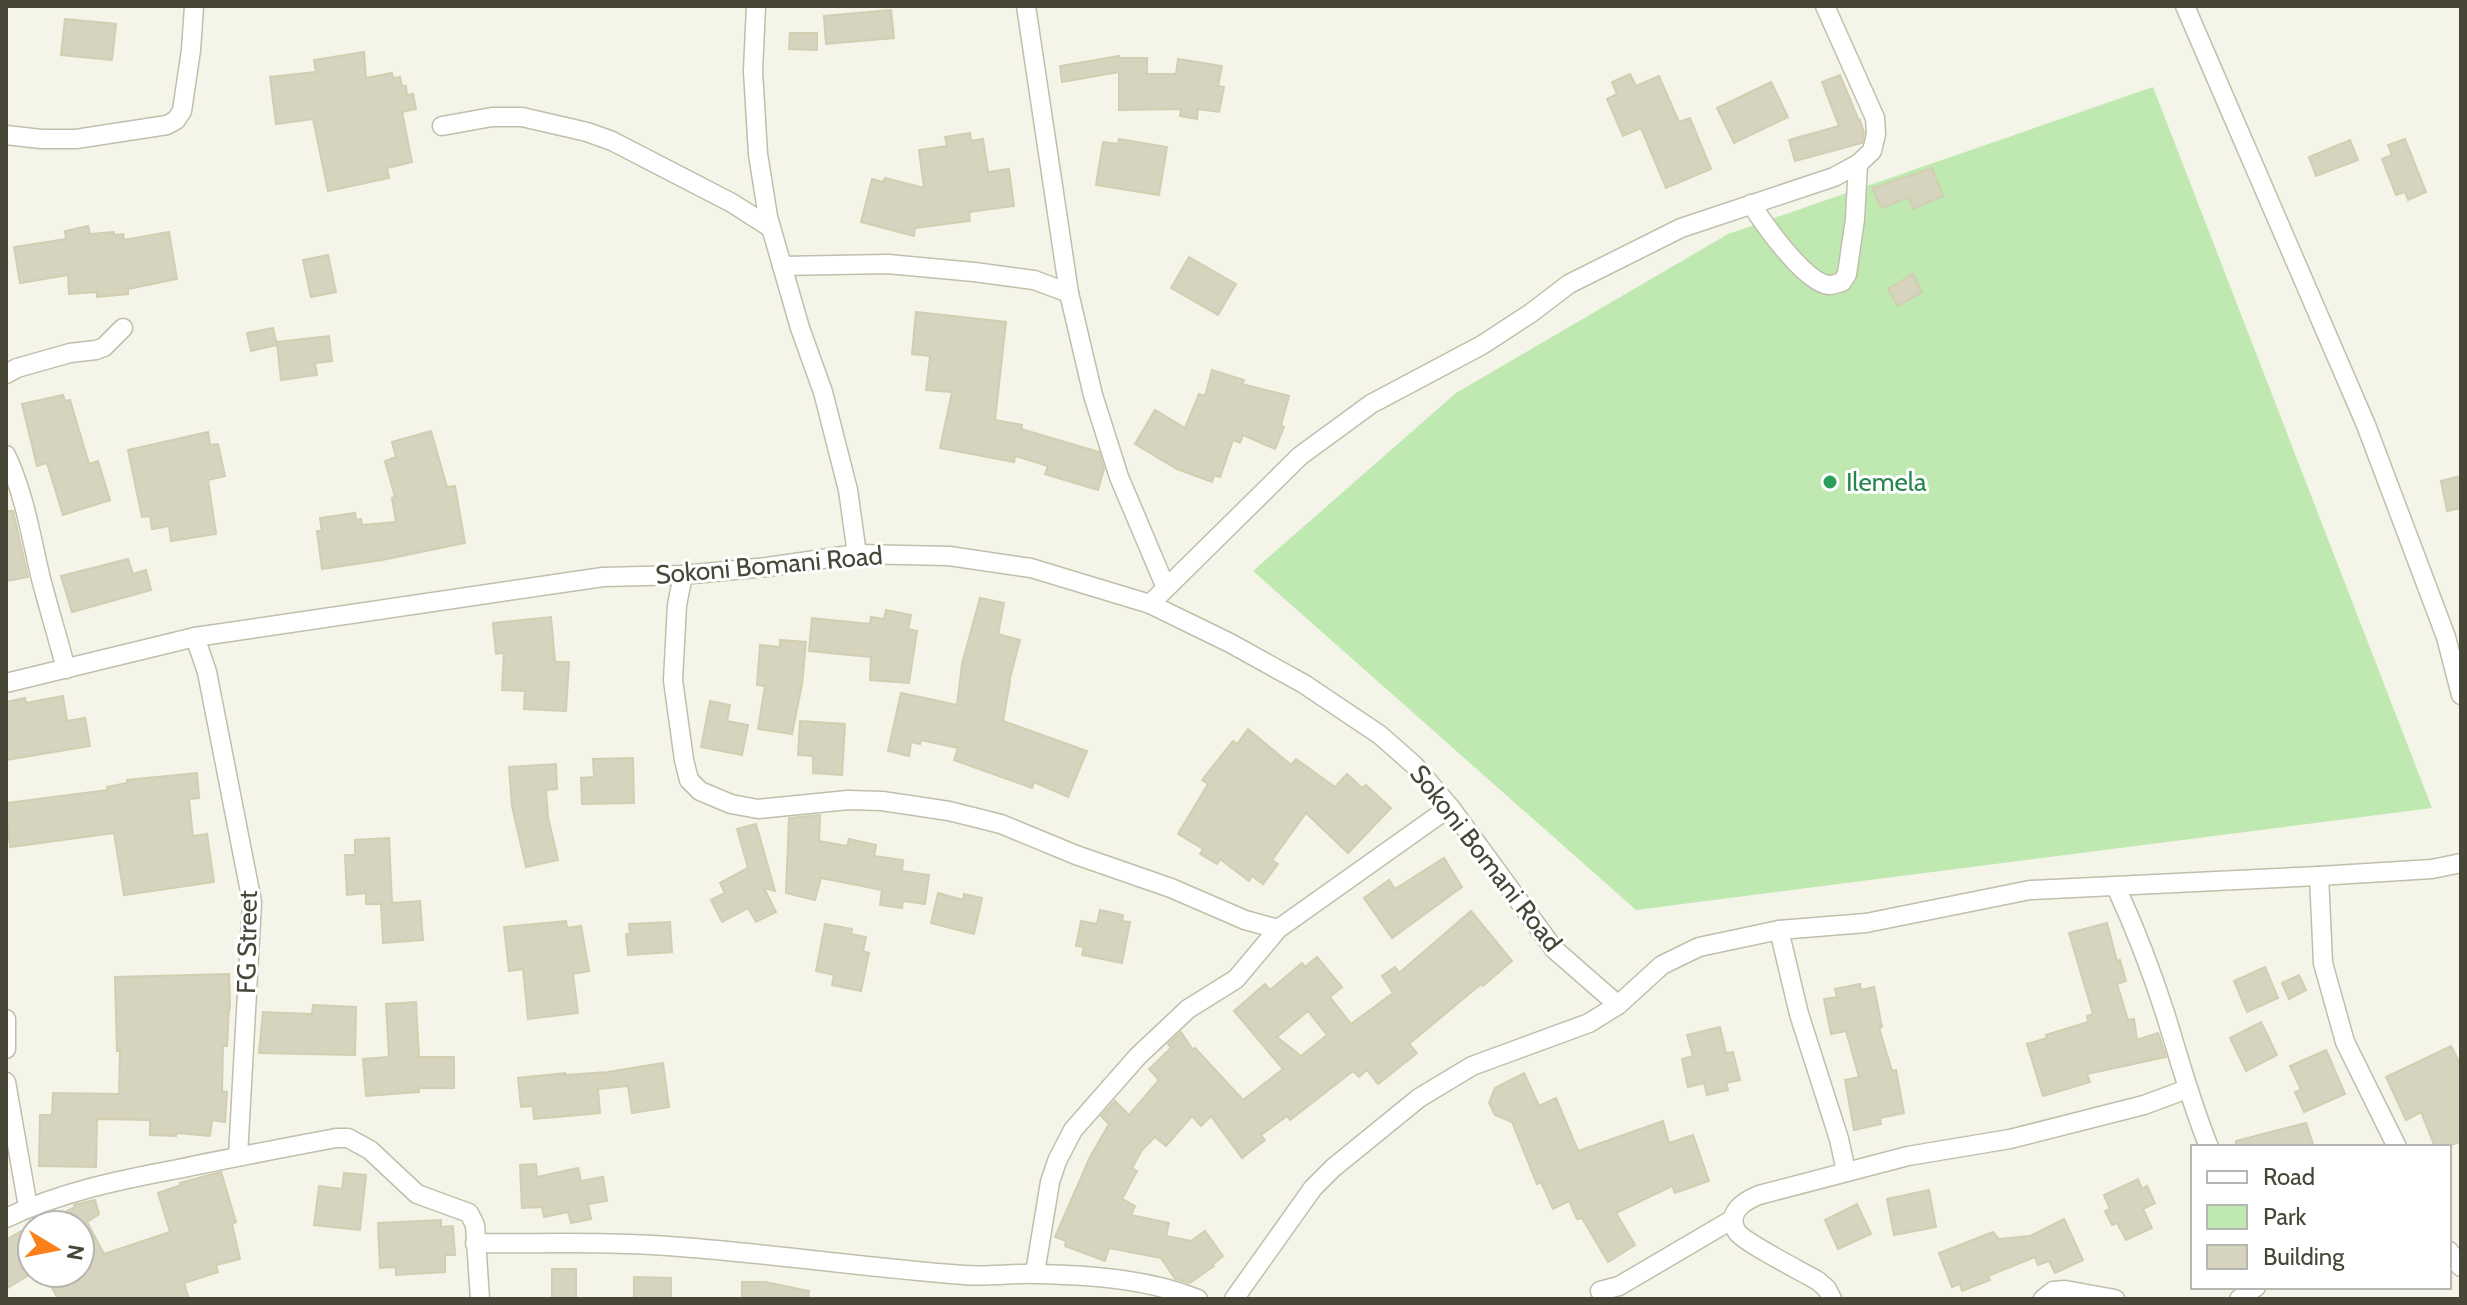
<svg xmlns="http://www.w3.org/2000/svg" width="2467" height="1305" font-family="Cabin,sans-serif">
  <style>
    .green { fill: #bfe9b1 }
    .building { fill: #d6d4be; stroke: #d1ceb1; stroke-width: 2; fill-rule: evenodd }
    .lines { fill: none; stroke-linecap: round; stroke-linejoin: round }
    .street-casing { stroke: #c0bfab; stroke-width: 21 }
    .street { stroke: #fff; stroke-width: 18 }
    .leisure-dot { fill: #2e9e5b; stroke: #fff; stroke-width: 3 }
    .labels { text-anchor: middle; stroke-width: 6; stroke-linejoin: round; paint-order: stroke }
    .leisure-label { font-size: 26px; fill: #27864d; stroke: #fff; text-anchor: start }
    .street-label { font-size: 26px; fill: #484637; stroke: #fff }
  </style>
  <rect width="100%" height="100%" fill="#f4f4e8"/>
  <path class="green" d="M2153 87 2432 808 1636 910 1253 571 1456 393 1728 234Z"/>
  <g class="building">
    <path d="M891 10 894 38 826 44 824 16Z"/>
    <path d="M65 19 116 24 112 60 61 55Z"/>
    <path d="M790 33H817V50L789 49Z"/>
    <path d="M364 52 366 78 392 73 393 78 400 77 402 86H406L407 95 413 94 416 109 402 112 412 162 387 168 389 178 328 191 313 119 276 124 270 77 316 72 314 60Z"/>
    <path d="M1119 56V58H1147V74H1176L1178 59 1222 66 1218 86 1224 87 1219 112 1198 109 1197 119 1180 116 1181 109 1119 110V72L1062 82 1060 66Z"/>
    <path d="M1630 74 1636 86 1659 76 1679 122 1690 118 1711 169 1666 188 1641 128 1623 136 1607 99 1617 94 1612 82Z"/>
    <path d="M1840 75 1859 121 1860 120 1864 133 1862 143 1795 161 1789 140 1839 126 1822 82Z"/>
    <path d="M1771 82 1788 117 1734 143 1717 108Z"/>
    <path d="M970 133 971 141 983 139 988 172 1009 169 1014 206 969 212 970 221 915 228 914 236 861 222 872 179 883 182 885 178 924 188 919 150 947 146 945 137Z"/>
    <path d="M1119 139 1167 147 1159 195 1096 185 1103 142 1118 144Z"/>
    <path d="M2405 139 2426 192 2408 200 2405 192 2396 195 2382 159 2392 155 2388 145Z"/>
    <path d="M2350 140 2358 160 2316 176 2309 157Z"/>
    <path d="M1932 168 1943 196 1913 209 1909 197 1881 208 1873 188Z"/>
    <path d="M88 226 90 234 114 232V235L123 234 124 240 169 232 177 279 128 289V294L97 297V292L69 294 68 275 20 283 14 247 66 239 65 231Z"/>
    <path d="M328 255 336 292 311 297 303 260Z"/>
    <path d="M1189 257 1236 284 1218 315 1171 288Z"/>
    <path d="M1913 274 1922 292 1898 306 1888 289Z"/>
    <path d="M916 312 1006 322 995 420 1022 425 1021 429 1099 452 1104 469 1098 490 1045 474 1048 466 1015 456 1014 462 940 448 952 392 926 390 930 356 912 354Z"/>
    <path d="M273 328 277 345 251 351 247 333Z"/>
    <path d="M329 336 332 361 315 363 317 375 281 380 277 342Z"/>
    <path d="M1212 370 1244 380 1242 384 1289 396 1281 425 1284 427 1275 449 1243 435 1240 443 1233 440 1220 477 1214 475 1212 482 1177 469 1135 444 1155 410 1185 428 1199 394 1205 396Z"/>
    <path d="M63 395 65 401 70 400 89 464 98 461 110 500 63 515 47 463 37 466 22 404Z"/>
    <path d="M431 431 447 487 455 486 465 543 382 560 322 569 317 531H322L320 518 355 513 356 520 361 519 362 525 396 522 392 498 395 497 385 461 396 457 392 442Z"/>
    <path d="M208 432 210 445 218 444 225 476 208 480 216 534 171 541 169 526 152 529 150 516 142 517 128 450Z"/>
    <path d="M2461 476V508L2447 511 2441 481Z"/>
    <path d="M6 511H13L28 577 6 581Z"/>
    <path d="M128 559 133 574 146 570 151 590 72 612 61 576Z"/>
    <path d="M980 598 1004 603 998 634 1020 640 1009 682H1010L1003 721 1087 751 1068 797 1034 782 1032 788 954 760 958 748 921 740 920 744 911 742 909 756 888 751 901 693 957 705 962 664Z"/>
    <path d="M886 610 911 615 908 629 917 631 909 683 870 680 871 657 809 651 812 618 870 624 871 617 884 619Z"/>
    <path d="M551 617 555 662H569L566 711 524 709 525 691 502 690 504 653 496 654 493 623Z"/>
    <path d="M780 640 806 642 802 684 792 734 758 729 765 686 757 685 760 645 780 647Z"/>
    <path d="M63 696 67 721 85 718 90 746 6 760V702L25 698 26 703Z"/>
    <path d="M710 701 730 705 727 721 748 725 742 755 701 747Z"/>
    <path d="M800 721 845 724 842 775 813 773V756L798 755Z"/>
    <path d="M1248 729 1291 765 1296 759 1335 787 1347 774 1362 788 1366 785 1391 808 1348 853 1306 813 1272 860 1278 864 1263 884 1252 876 1249 881 1220 859 1217 864 1200 854 1203 849 1178 834 1208 784 1202 780 1233 741 1237 744Z"/>
    <path d="M633 758 634 803 582 804 581 778 594 777 593 759Z"/>
    <path d="M556 764 557 789 546 790 548 817 558 860 526 867 512 806 509 767Z"/>
    <path d="M197 773 199 798 189 799 193 836 207 834 214 882 124 895 114 833 10 847 6 803 108 790 107 787 127 783V780Z"/>
    <path d="M820 815 819 841 847 846 849 839 876 845 874 856 903 860 902 871 929 875 925 904 903 901 902 908 880 905 882 890 821 878 815 900 786 893 789 818Z"/>
    <path d="M756 824 775 891 764 888 776 912 756 922 748 908 722 922 711 900 725 893 720 883 748 868 737 829Z"/>
    <path d="M389 838 392 903 420 901 423 940 383 943 381 904H366V893L347 895 345 855H355V840Z"/>
    <path d="M1444 858 1462 887 1392 938 1364 898 1389 880 1395 889Z"/>
    <path d="M938 893 963 900 964 894 982 898 974 934 931 923Z"/>
    <path d="M1100 910 1123 915 1122 921 1130 922 1122 963 1082 955 1084 947 1076 946 1081 921 1097 924Z"/>
    <path d="M1471 911 1512 961 1483 986 1481 984 1409 1044 1417 1053 1378 1084 1367 1070 1359 1077 1353 1071 1290 1120 1287 1116 1261 1135 1265 1140 1242 1158 1211 1116 1201 1126 1192 1116 1166 1146 1155 1137 1142 1150 1132 1168 1137 1171 1122 1199 1135 1206 1131 1215 1169 1223 1166 1236 1191 1241 1205 1231 1223 1256 1213 1264 1214 1266 1190 1283 1175 1279 1161 1258 1109 1248 1105 1261 1065 1246 1066 1241 1055 1237 1090 1157 1109 1124 1101 1116 1115 1101 1129 1115 1159 1080 1149 1069 1171 1048 1168 1044 1181 1032 1193 1050 1195 1048 1243 1100 1283 1069 1234 1011 1265 984 1270 990 1302 963 1305 967 1317 957 1342 987 1330 997 1351 1024 1393 993 1382 976 1395 967 1399 973ZM1308 1011 1327 1035 1301 1056 1277 1037Z"/>
    <path d="M566 921 567 928 581 926 589 971 573 974 578 1013 528 1019 523 969 509 971 504 927Z"/>
    <path d="M670 922 672 952 628 955 626 934H630L629 924Z"/>
    <path d="M2107 923 2117 961 2120 960 2126 981 2117 984 2128 1020 2134 1019 2137 1040 2158 1033 2166 1057 2087 1074 2090 1082 2043 1096 2027 1044 2047 1038 2046 1035 2088 1022 2087 1016 2093 1014 2069 933Z"/>
    <path d="M825 924 852 929 851 934 866 937 863 951 869 953 861 991 832 985 834 975 816 971Z"/>
    <path d="M2265 967 2278 998 2247 1012 2234 981Z"/>
    <path d="M229 974 230 1008H229L227 1046H223L222 1091 227 1092 225 1122 212 1120 210 1136 176 1133V1136L150 1135V1120L97 1119 96 1167 39 1166 40 1115H52L53 1093 119 1094 120 1051H117L115 977Z"/>
    <path d="M2299 975 2306 990 2289 999 2282 983Z"/>
    <path d="M1860 984 1861 990 1874 987 1882 1027 1879 1028 1892 1071 1896 1070 1904 1113 1880 1118 1881 1124 1854 1130 1845 1080 1859 1077 1846 1031 1831 1034 1824 999 1837 997 1835 989Z"/>
    <path d="M416 1002 419 1057H454V1088H419V1092L366 1096 363 1059 389 1057 386 1004Z"/>
    <path d="M313 1005 356 1007 355 1055 259 1053 263 1012 312 1014Z"/>
    <path d="M2261 1022 2277 1055 2246 1071 2230 1038Z"/>
    <path d="M1720 1027 1726 1053 1733 1052 1740 1080 1726 1083 1728 1090 1707 1095 1704 1083 1688 1087 1682 1059 1693 1056 1687 1035Z"/>
    <path d="M2451 1046 2461 1066V1141L2447 1147H2435L2421 1112 2406 1120 2386 1077Z"/>
    <path d="M2326 1050 2345 1094 2304 1112 2295 1092 2301 1090 2290 1066Z"/>
    <path d="M663 1063 669 1107 632 1113 628 1086 598 1089 600 1113 534 1119 533 1106 521 1107 518 1078 565 1073V1075L608 1072Z"/>
    <path d="M1524 1073 1539 1106 1556 1098 1578 1151 1663 1121 1669 1143 1693 1135 1709 1181 1675 1193 1672 1186 1616 1213 1635 1245 1608 1262 1582 1218 1577 1219 1569 1201 1553 1209 1541 1182 1537 1184 1512 1122 1495 1115 1489 1103 1495 1088Z"/>
    <path d="M2306 1123 2314 1147H2236V1141Z"/>
    <path d="M536 1164 537 1177 578 1168 581 1181 603 1177 607 1201 588 1204 591 1219 571 1223 568 1212 544 1217 542 1207 522 1208 520 1165Z"/>
    <path d="M221 1172 236 1222 232 1224 240 1259 216 1265 218 1272 184 1283 189 1299H58L44 1273H80V1225H41L75 1207 74 1205 95 1200 99 1214 87 1222 104 1254 170 1232 158 1193 181 1185 180 1183Z"/>
    <path d="M344 1173 366 1175 360 1230 314 1225 319 1186 342 1189Z"/>
    <path d="M2138 1179 2142 1189 2147 1186 2155 1203 2143 1209 2152 1228 2126 1240 2117 1223 2112 1225 2105 1211 2110 1209 2104 1195Z"/>
    <path d="M1929 1190 1936 1227 1894 1235 1887 1199Z"/>
    <path d="M1857 1204 1871 1234 1838 1249 1825 1220Z"/>
    <path d="M2064 1219 2083 1260 2055 1273 2049 1261 2038 1265 2035 1257 1988 1276 1990 1280 1962 1291 1960 1284 1952 1287 1939 1253 1993 1232 1999 1239 2030 1236Z"/>
    <path d="M441 1220V1227L453 1226 455 1255H445V1272L396 1275V1267L380 1268 378 1223Z"/>
    <path d="M21 1231 31 1246 26 1250 32 1260V1273L6 1289V1240Z"/>
    <rect x="552" y="1269" width="24" height="30"/>
    <path d="M634 1277 671 1278V1299H634Z"/>
    <path d="M742 1282H765L809 1291 808 1299H742Z"/>
  </g>
  <g class="lines">
    <g class="street-casing">
      <g id="street">
        <path d="M756 6 753 71 758 154 768 217 800 328 823 392 848 490 857 554"/>
        <path d="M1026 6 1069 293 1093 395 1119 477 1166 588"/>
        <path d="M2185 6 2366 425 2446 637 2461 695"/>
        <path d="M442 126 492 117H522L587 132 612 141 732 203 771 228"/>
        <path d="M6 135 41 139H76L167 125 176 120 182 111 191 50 194 6"/>
        <path d="M1751 204C1764 224 1805 283 1829 285 1833 285 1838 283 1842 282L1847 274 1855 219 1858 164"/>
        <path d="M782 266 888 264 974 272 1034 280 1069 293"/>
        <path d="M6 374 17 368 70 353 96 350 104 347 123 328"/>
        <path d="M6 455C25 495 31 537 41 579 49 609 58 639 66 669"/>
        <path d="M683 575 677 605 673 680 684 760 689 780 700 791 731 804 758 809 848 800 882 801 949 811 1001 824 1076 855 1171 888 1245 920 1278 929"/>
        <path d="M1150 604 1300 456 1371 404 1482 345 1531 313 1569 284 1681 228 1834 177 1858 164 1872 151 1876 134 1875 118 1825 6"/>
        <path d="M195 637 207 672 252 902 238 1156"/>
        <path d="M6 683 195 637 603 577 683 575 767 567 857 554 949 556 1031 568 1150 604 1230 643 1304 684 1380 735 1414 765 1450 807 1554 949 1618 1005"/>
        <path d="M2319 876 2323 963 2345 1042 2397 1147"/>
        <path d="M2116 887C2135 928 2151 970 2165 1013 2179 1058 2191 1103 2209 1147"/>
        <path d="M1779 930 1799 1014 1839 1139 1846 1171"/>
        <path d="M6 1019V1049"/>
        <path d="M6 1082 28 1207"/>
        <path d="M6 1218C61 1192 119 1180 178 1169 230 1158 283 1148 336 1138H348L370 1150 417 1194 469 1213 475 1225 480 1299"/>
        <path d="M475 1243C543 1244 613 1241 681 1247 775 1254 869 1268 964 1275 988 1277 1012 1273 1037 1274 1090 1275 1148 1279 1198 1299"/>
        <path d="M2449 1251 2461 1267"/>
        <path d="M1035 1273 1050 1182 1057 1161 1073 1130 1138 1056 1188 1009 1236 979 1278 929 1450 807"/>
        <path d="M1600 1291 1619 1286 1733 1219"/>
        <path d="M1234 1299 1313 1188 1333 1168 1419 1098 1472 1066 1589 1023 1618 1005 1662 965 1699 947 1779 930 1866 923 2030 890 2319 876 2432 869 2461 863"/>
        <path d="M1832 1299 1827 1289 1818 1281C1803 1272 1745 1243 1737 1232 1725 1213 1744 1201 1759 1195L1908 1156 2010 1139 2144 1105 2187 1089"/>
        <path d="M2043 1299 2053 1291 2065 1290 2115 1299"/>
        <path d="M2239 1299 2256 1287"/>
      </g>
    </g>
    <use href="#street" class="street"/>
  </g>
  <circle class="leisure-dot" cx="1830" cy="482" r="8"/>
  <g class="labels">
    <g class="leisure-label">
      <text x="1846" y="491">Ilemela</text>
    </g>
    <g class="street-label">
      <text transform="translate(769 565) rotate(-5)" y="9">Sokoni Bomani Road</text>
      <text transform="translate(1486 858) rotate(52)" y="9">Sokoni Bomani Road</text>
      <text transform="translate(247 942) rotate(-89)" y="9">FG Street</text>
    </g>
  </g>
  <rect width="2467" height="1305" fill="none" stroke="#484637" stroke-width="16"/>
  <rect x="2191" y="1145" width="260" height="144" fill="#ffffff" stroke="#b6b5af" stroke-width="2"/>
  <rect x="2207" y="1171" width="40" height="12" fill="#ffffff" stroke="#b6b5af" stroke-width="2"/>
  <text x="2263" y="1185" font-size="24" fill="#484637">Road</text>
  <rect x="2207" y="1205" width="40" height="24" fill="#bfe9b1" stroke="#b6b5af" stroke-width="2"/>
  <text x="2263" y="1225" font-size="24" fill="#484637">Park</text>
  <rect x="2207" y="1245" width="40" height="24" fill="#d6d4be" stroke="#b6b5af" stroke-width="2"/>
  <text x="2263" y="1265" font-size="24" fill="#484637">Building</text>
  <g transform="translate(56 1249) rotate(100)"><circle r="38" fill="#ffffff" stroke="#b6b5af" stroke-width="2"/>
  <path d="M0-6L14 30L0 20L-14 30Z" fill="#fb8019"/>
  <text y="-12" font-size="22" font-weight="bold" text-anchor="middle" fill="#484637">N</text>
  </g>
</svg>
